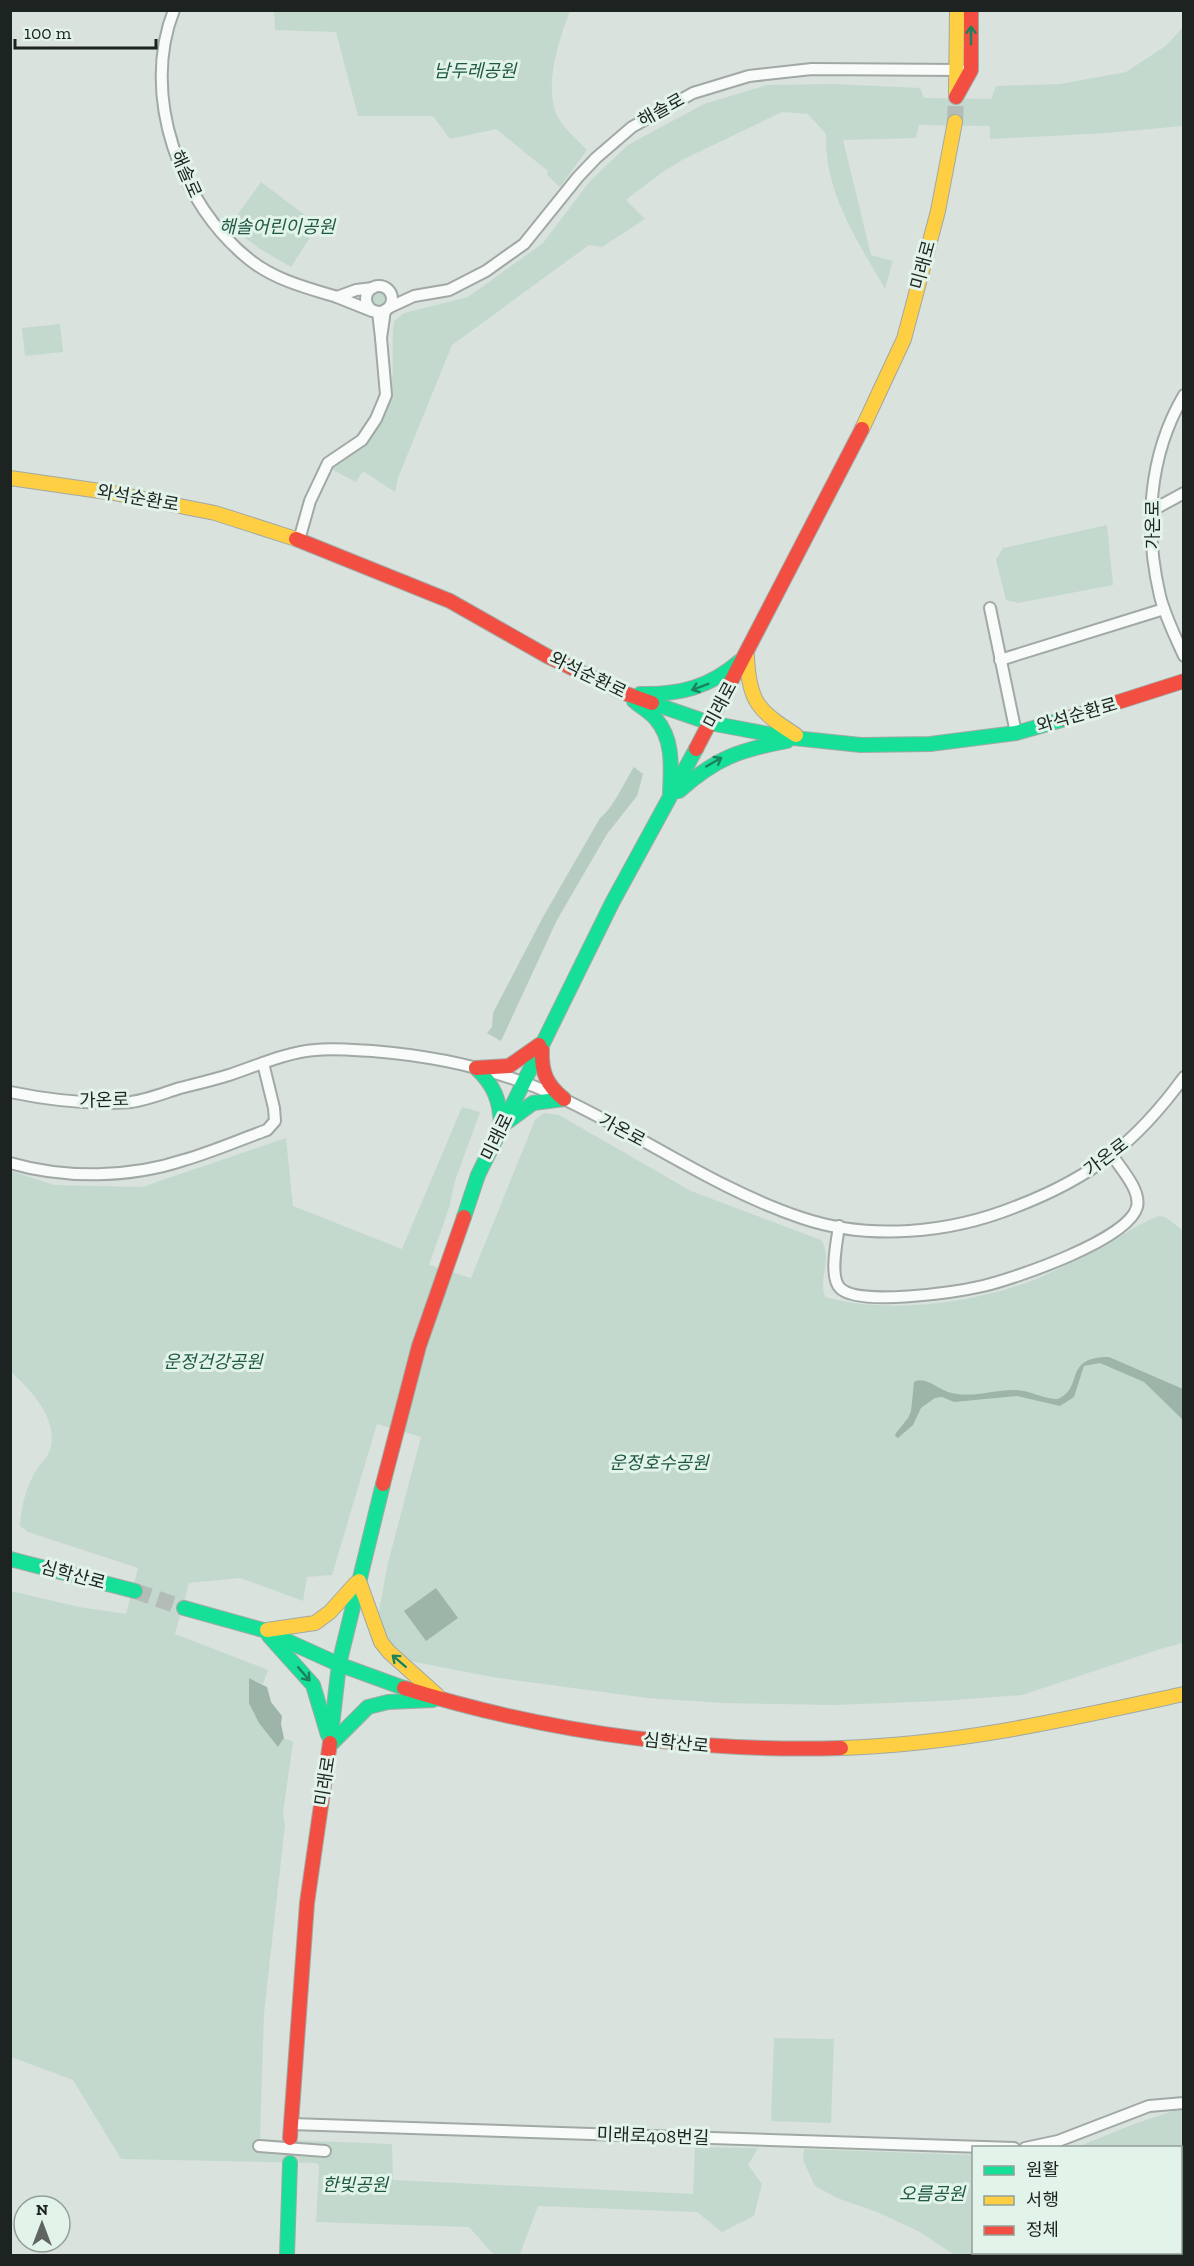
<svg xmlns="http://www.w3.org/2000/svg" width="1194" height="2266" font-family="'Zilla Slab','Noto Sans KR',serif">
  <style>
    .green { fill: #c4d9ce }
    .forest { fill: #b6ccc1 }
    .water { fill: #9db5a8 }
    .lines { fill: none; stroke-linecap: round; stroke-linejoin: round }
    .secondary-tunnel { stroke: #b3bcb7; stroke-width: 16; stroke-dasharray: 16 8; stroke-linecap: butt }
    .street-casing { stroke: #a1a9a5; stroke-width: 14 }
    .fast-casing { stroke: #a1a9a5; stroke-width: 16 }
    .slow-casing { stroke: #a1a9a5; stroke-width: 16 }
    .jam-casing { stroke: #a1a9a5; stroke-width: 16 }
    .street { stroke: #f9fbfa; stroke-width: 10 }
    .fast { stroke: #16e098; stroke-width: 14 }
    .slow { stroke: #ffcf43; stroke-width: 14 }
    .jam { stroke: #f24e42; stroke-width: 14 }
    .oneway { stroke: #1a825c }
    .labels { text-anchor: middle; stroke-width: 6; stroke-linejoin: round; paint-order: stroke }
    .park-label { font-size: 18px; font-style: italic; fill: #205942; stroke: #e2f3ea }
    .street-label { font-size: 18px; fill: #1d2320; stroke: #e2f3ea }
  </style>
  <rect width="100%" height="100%" fill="#d9e2dd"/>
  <g class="green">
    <path d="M274 11H570C559 39 542 91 559 119 565 130 578 140 587 150L560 187 547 175 548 171 496 129 450 139 433 116H358L336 32 275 30Z"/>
    <path d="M1183 27V126L1107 133 990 139V126L919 125 916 138 843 140 871 255 893 261 885 289C858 241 824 192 826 134L808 114 782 112 684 159 661 173 626 200 645 219 602 247 589 245 452 345 398 478 395 492 363 471 356 482 331 469C362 441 388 427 392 381 394 361 391 341 394 321L404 313 468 297 543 243 590 181 628 145 704 104 767 85 833 84 920 88 924 98 991 99 996 86 1060 84 1126 72 1167 45Z"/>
    <path d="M261 182 318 225 291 267 260 249 229 226Z"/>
    <circle cx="379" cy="299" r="9"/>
    <path d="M60 324 63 352 25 356 22 328Z"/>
    <path d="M1107 525 1113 585 1018 603 1006 600 996 560 1003 548Z"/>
    <path d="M462 1107 480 1112 455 1181 449 1208 429 1265 471 1278 535 1120 544 1113 559 1115 691 1191 821 1240C833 1256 818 1279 825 1297 885 1314 969 1304 1028 1282 1049 1275 1069 1263 1089 1253 1113 1242 1134 1226 1158 1216L1165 1217 1184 1231 1183 1643 1160 1649 1022 1695 941 1701 834 1705 722 1703 647 1698 498 1678 399 1659 377 1621 388 1563 421 1437 377 1424 332 1575 307 1577 303 1601 240 1578 189 1583 175 1634 268 1670 263 1684 249 1678 279 1746 284 1738 293 1742 283 1813 285 1825 264 2013 260 2139 392 2144 393 2180 693 2194 695 2147 758 2148 748 2165 762 2184 754 2216 722 2232 697 2212 538 2206 520 2254 521 2255H494L469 2227 316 2222 319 2167 317 2163 121 2159 73 2080 11 2057V1591L79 1607 126 1614 138 1568 28 1532 20 1526C21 1507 26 1486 37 1469 41 1463 47 1458 50 1450 59 1420 32 1391 11 1372V1171L54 1185 142 1187 286 1138 293 1206 402 1249Z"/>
    <path d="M774 2038 834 2039 831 2123 771 2121Z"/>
    <path d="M1179 2109 1184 2110 1183 2256 1178 2255 1175 2253 1180 2252V2148L1077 2147 1134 2124Z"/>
    <path d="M804 2149 973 2155 974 2252H1102L1105 2255H955L918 2231 877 2212 837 2198 815 2186 803 2160Z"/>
  </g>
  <path class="forest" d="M634 767 643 774 637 796 607 834 557 920 501 1041 487 1033 492 1027 493 1013 543 917 600 818C612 810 625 781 634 767Z"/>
  <g class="water">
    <path d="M1109 1357 1183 1389V1420L1144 1382 1100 1363 1084 1366 1074 1397 1060 1406 1017 1396 954 1402 942 1397 935 1398 921 1408 913 1425 898 1438 895 1436 896 1433 908 1418 911 1411 914 1382C926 1375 939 1391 952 1393 974 1398 995 1389 1017 1390 1031 1391 1044 1399 1058 1399 1085 1387 1062 1357 1109 1357Z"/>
    <path d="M436 1588 458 1618 426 1641 404 1611Z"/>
    <path d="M249 1678 267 1687 271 1702 282 1716 281 1724 284 1738 278 1747 259 1723 249 1703Z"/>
  </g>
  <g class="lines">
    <g class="secondary-tunnel">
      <path d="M955 122 956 97"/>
      <path d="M135 1591 184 1608"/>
    </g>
    <g class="street-casing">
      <g id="street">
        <path d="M174 10C140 95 180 205 250 260 275 280 307 288 337 297"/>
        <circle cx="379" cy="299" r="13"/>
        <path d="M373 288 356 290 337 297 372 311 378 312 381 338 385 310"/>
        <path d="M388 308 414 296 449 290 486 271 507 256 524 244 578 177 596 158 632 127 693 93 749 76 812 69 961 70"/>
        <path d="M1184 395C1148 456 1144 528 1160 596 1165 616 1175 636 1184 656"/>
        <path d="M1151 511 1184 493"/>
        <path d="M299 540 310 501 328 463 362 440 376 419 386 395 381 338"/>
        <path d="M990 608 1016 733"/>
        <path d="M1000 660 1164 609"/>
        <path d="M10 1092C49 1100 91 1105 131 1102 147 1100 164 1093 180 1088 196 1084 213 1080 229 1075 256 1066 287 1052 315 1050 333 1048 354 1050 372 1051 435 1056 500 1070 557 1096 640 1134 715 1189 802 1218 870 1241 950 1233 1015 1207 1091 1178 1136 1143 1184 1077"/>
        <path d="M10 1163C65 1179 130 1178 184 1160 212 1152 239 1140 267 1130L275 1121 274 1108 263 1063"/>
        <path d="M839 1226C837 1241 829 1277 840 1288 858 1307 957 1292 983 1286 1016 1278 1128 1240 1137 1207 1141 1190 1121 1169 1112 1155"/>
        <path d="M291 2124 1014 2148"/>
        <path d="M259 2146 325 2151"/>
        <path d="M1025 2148 1058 2141 1149 2106 1184 2103"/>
      </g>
    </g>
    <g class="fast-casing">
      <g id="fast">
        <path d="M640 694C680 695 710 687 740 661"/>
        <path d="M634 701C641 707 650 712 656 719 674 740 671 768 670 793"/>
        <path d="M652 703 710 723 784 737 861 745 930 744 1016 733 1065 719"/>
        <path d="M679 791C716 758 739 750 787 741"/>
        <path d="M476 1068C494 1085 500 1100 501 1125"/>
        <path d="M507 1122 533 1103 564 1099"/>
        <path d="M464 1217 478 1175 612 903 696 749"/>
        <path d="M10 1559 135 1591"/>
        <path d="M184 1608 263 1630 338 1664 404 1688"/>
        <path d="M269 1636 313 1685 328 1735"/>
        <path d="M330 1743 339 1664 383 1484"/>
        <path d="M330 1745 368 1707 388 1702 433 1700"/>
        <path d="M287 2256 290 2163"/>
      </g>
    </g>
    <g class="slow-casing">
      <g id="slow">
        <path d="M956 93 957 10"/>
        <path d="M862 429 904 339 938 211 955 122"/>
        <path d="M10 478 114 493 215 513 296 539"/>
        <path d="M747 657C749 703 759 711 796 735"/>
        <path d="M359 1581 381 1642 389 1652 437 1695"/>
        <path d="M267 1630 315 1623 330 1612 356 1583"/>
        <path d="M841 1748C961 1744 1068 1719 1184 1694"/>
      </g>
    </g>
    <g class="jam-casing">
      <g id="jam">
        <path d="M956 97 971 70V10"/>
        <path d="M296 539 450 601 547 656 624 693 652 703"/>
        <path d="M1065 719 1184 681"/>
        <path d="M696 749 862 429"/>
        <path d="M542 1050C541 1073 547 1085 564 1099"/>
        <path d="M476 1068 509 1066 539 1045"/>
        <path d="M383 1484 419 1346 464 1217"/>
        <path d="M404 1688C545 1732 694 1752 841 1748"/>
        <path d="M290 2138 307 1903 330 1743"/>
      </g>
    </g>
    <use href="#street" class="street"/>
    <use href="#fast" class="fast"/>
    <use href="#slow" class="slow"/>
    <use href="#jam" class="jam"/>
  </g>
  <defs><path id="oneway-shaft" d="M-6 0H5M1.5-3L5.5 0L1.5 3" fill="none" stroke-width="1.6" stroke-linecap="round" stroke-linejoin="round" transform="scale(1.5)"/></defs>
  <g class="oneway">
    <use href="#oneway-shaft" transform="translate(971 35) rotate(-90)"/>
    <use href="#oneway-shaft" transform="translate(700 687) rotate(159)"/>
    <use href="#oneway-shaft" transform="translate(714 762) rotate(-30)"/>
    <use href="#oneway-shaft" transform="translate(399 1661) rotate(-139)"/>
    <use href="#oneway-shaft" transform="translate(304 1674) rotate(49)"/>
  </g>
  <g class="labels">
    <g class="park-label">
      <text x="475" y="77">남두레공원</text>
      <text x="277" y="233">해솔어린이공원</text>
      <text x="213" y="1368">운정건강공원</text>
      <text x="659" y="1469">운정호수공원</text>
      <text x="355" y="2191">한빛공원</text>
      <text x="932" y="2200">오름공원</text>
    </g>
    <g class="street-label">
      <text transform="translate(661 110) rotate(-29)" y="6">해솔로</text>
      <text transform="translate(186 174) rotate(66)" y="6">해솔로</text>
      <text transform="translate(923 265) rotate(-75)" y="6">미래로</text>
      <text transform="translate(138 498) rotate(10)" y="6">와석순환로</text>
      <text transform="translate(1153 525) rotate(-90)" y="6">가온로</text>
      <text transform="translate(588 675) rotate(26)" y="6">와석순환로</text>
      <text transform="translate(720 705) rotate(-62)" y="6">미래로</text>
      <text transform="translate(1077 715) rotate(-16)" y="6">와석순환로</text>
      <text transform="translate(104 1100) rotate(-1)" y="6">가온로</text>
      <text transform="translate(622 1130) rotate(28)" y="6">가온로</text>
      <text transform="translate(497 1137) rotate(-64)" y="6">미래로</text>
      <text transform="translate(1106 1157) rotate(-37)" y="6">가온로</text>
      <text transform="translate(73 1575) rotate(15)" y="6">심학산로</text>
      <text transform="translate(676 1743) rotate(6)" y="6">심학산로</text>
      <text transform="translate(325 1781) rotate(-81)" y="6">미래로</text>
      <text transform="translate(653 2136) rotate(2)" y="6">미래로408번길</text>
    </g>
  </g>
  <rect width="1194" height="2266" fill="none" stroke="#1d2320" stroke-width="24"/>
  <rect x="972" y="2146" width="210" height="108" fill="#e2f3ea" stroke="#93a099" stroke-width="1.5"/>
  <rect x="984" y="2166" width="30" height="9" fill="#16e098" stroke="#93a099" stroke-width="1.5"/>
  <text x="1026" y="2176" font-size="18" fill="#1d2320">원활</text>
  <rect x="984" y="2196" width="30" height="9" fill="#ffcf43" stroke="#93a099" stroke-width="1.5"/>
  <text x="1026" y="2206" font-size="18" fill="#1d2320">서행</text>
  <rect x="984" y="2226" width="30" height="9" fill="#f24e42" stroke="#93a099" stroke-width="1.5"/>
  <text x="1026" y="2236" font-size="18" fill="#1d2320">정체</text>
  <g transform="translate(42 2224)"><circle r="28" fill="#e2f3ea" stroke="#93a099" stroke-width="1.5"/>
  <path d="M0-4.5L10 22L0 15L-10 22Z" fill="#5f6662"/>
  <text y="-9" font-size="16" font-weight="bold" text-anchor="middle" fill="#1d2320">N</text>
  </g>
  <path d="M15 39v9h141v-9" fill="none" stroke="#1d2320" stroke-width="3"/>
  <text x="24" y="39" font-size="18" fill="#1d2320" stroke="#e2f3ea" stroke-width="4.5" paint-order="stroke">100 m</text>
</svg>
